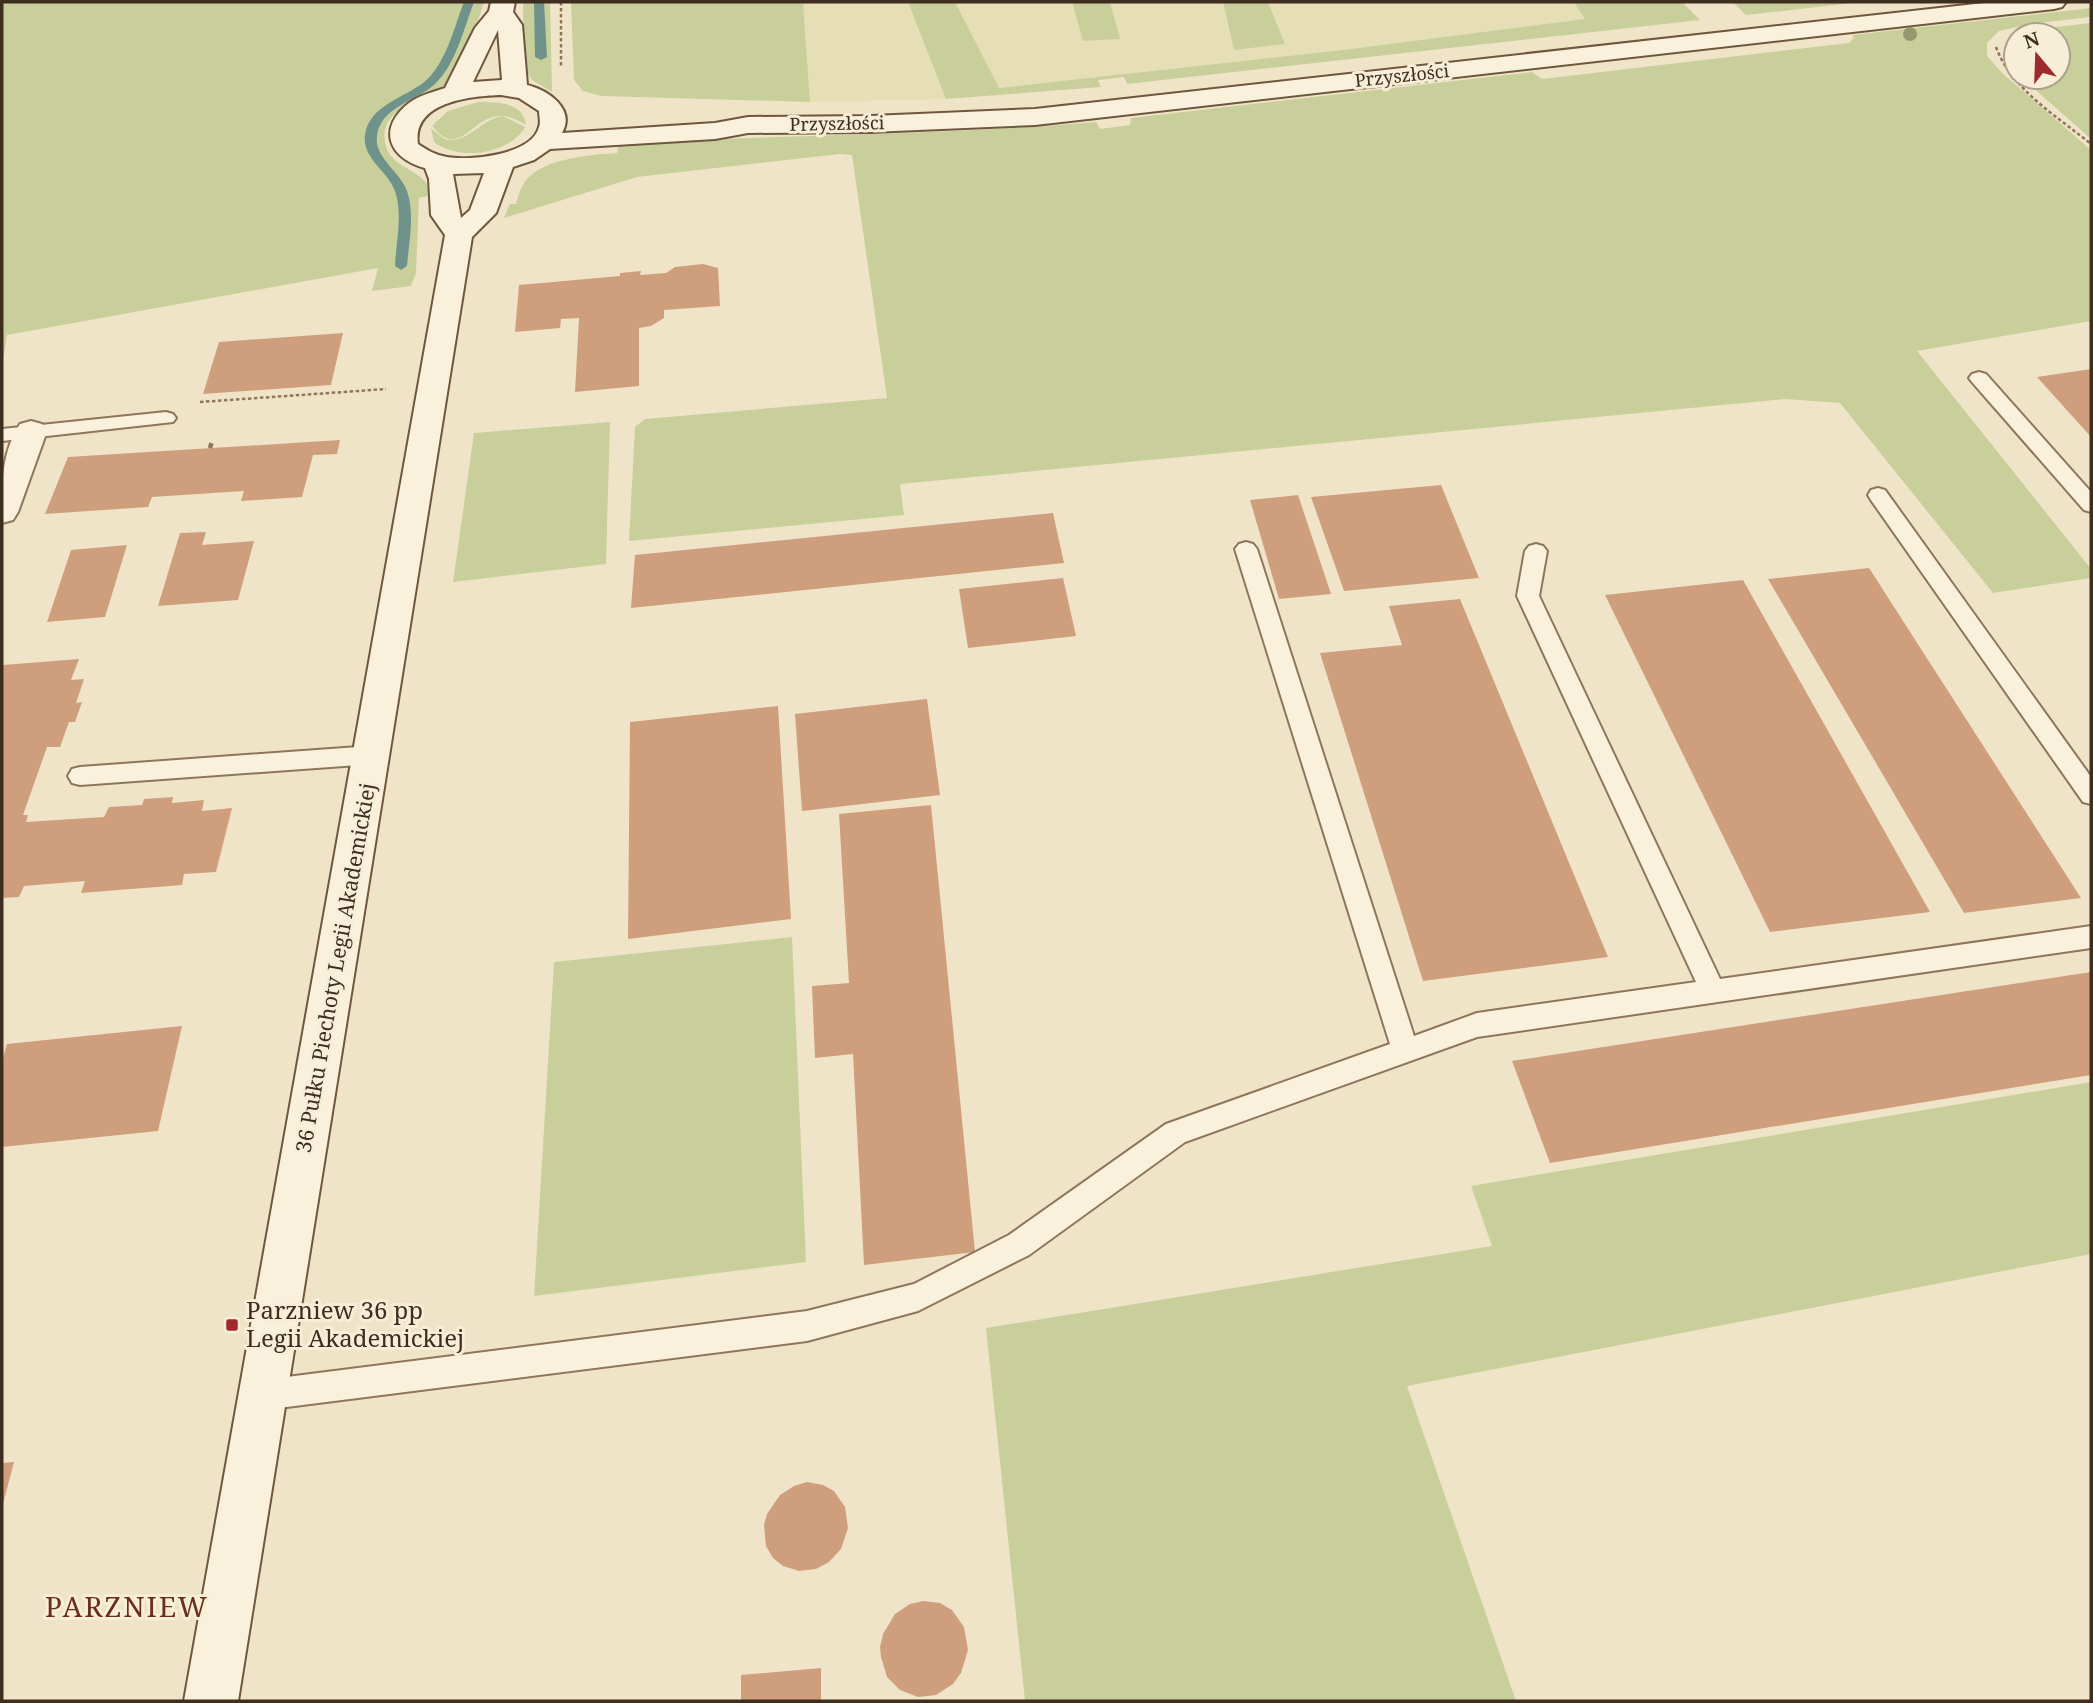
<svg xmlns="http://www.w3.org/2000/svg" width="2093" height="1703" font-family="'Noto Serif',serif">
  <style>
    .farmland { fill: #e6deb5 }
    .green { fill: #c9cf9b }
    .lines { fill: none; stroke-linecap: round; stroke-linejoin: round }
    .stream { fill: #6f938a; fill-rule: evenodd }
    .building { fill: #cf9f7d }
    .lane-casing { stroke: #8d765c; stroke-width: 4 }
    .street-casing { stroke: #8d765c; stroke-width: 4 }
    .secondary-casing { stroke: #6f573f; stroke-width: 4 }
    .path-far1 { stroke: #8d765c; stroke-width: 2.5; stroke-dasharray: 3.5 2.5; stroke-linecap: butt }
    .path { stroke: #8d765c; stroke-width: 4.5; stroke-dasharray: 5 3.5; stroke-linecap: butt }
    .lane { fill: #faf1dc; fill-rule: evenodd }
    .street { fill: #faf1dc; fill-rule: evenodd }
    .secondary { fill: #faf1dc; fill-rule: evenodd }
    .tree { fill: #96986f }
    .poi-dot { fill: #9e2a2b; stroke: #f7eed8; stroke-width: 2.5 }
    .labels { text-anchor: middle; stroke-width: 6; stroke-linejoin: round; paint-order: stroke }
    .far-street-label { font-size: 18px; fill: #3d2e20; stroke: #f7eed8 }
    .street-label { font-size: 21px; fill: #3d2e20; stroke: #f7eed8 }
    .near-poi-label { font-size: 24px; fill: #3d2e20; stroke: #f7eed8; text-anchor: start }
    .near-quarter-label { font-size: 28px; letter-spacing: 2px; fill: #6b2e1e; stroke: #f7eed8 }
  </style>
  <rect width="100%" height="100%" fill="#f0e4c8"/>
  <g class="farmland">
    <path d="M803 2H908L946 99 810 102Z"/>
    <path d="M955 2H1072L1084 41 1119 39 1110 2H1223L1234 49 1285 44 1268 2H1574L1586 19 1343 50 998 88Z"/>
  </g>
  <g class="green">
    <path d="M2 2H484C476 27 467 55 452 77 436 101 374 104 386 146 393 171 426 168 432 195L419 198 416 273 411 286 372 291 378 268 7 335 2 367Z"/>
    <path d="M523 2H550L552 92 532 80 524 68Z"/>
    <path d="M571 2H803L810 102 601 96 583 91 574 80Z"/>
    <path d="M908 2H955L999 88 1343 50 1585 19 1574 2H1682L1700 20 1127 84 1124 77 1098 80 1101 87 946 99Z"/>
    <path d="M1072 2H1110L1120 39 1083 41Z"/>
    <path d="M1223 2H1268L1285 44 1234 50Z"/>
    <path d="M1733 2H1862L1746 15Z"/>
    <path d="M2091 8V17L2030 24 1999 31 1987 43V56L2001 72 2091 150V321L1917 351 2091 569V578L1993 593 1840 403 1785 399 900 484 904 515 629 541 635 427 645 419 887 398 852 155 840 154 637 177 504 218 510 204H516C518 197 520 189 524 183 541 158 590 155 617 153L619 144C778 134 937 136 1096 122L1100 129 1130 125 1131 118 1532 72 1542 79 1849 43 1854 38 1852 35Z"/>
    <path d="M2091 23V139L2021 77H2058V35H2028L2056 27Z"/>
    <path d="M478 102C496 102 524 102 526 125 480 95 470 151 444 137 439 135 436 129 432 126L448 111Z"/>
    <path d="M503 116 525 127 524 129C506 155 459 161 434 142L431 128 444 139C468 145 480 119 503 116Z"/>
    <path d="M610 422 606 564 453 582 474 433Z"/>
    <path d="M792 937 806 1262 534 1296 554 962Z"/>
    <path d="M2091 1082V1254L1407 1386 1516 1701H1025L986 1328 1492 1246 1471 1186Z"/>
  </g>
  <g class="lines">
    <g class="stream">
      <path d="M464 2H474C464 28 456 64 435 84 417 101 380 107 377 136 374 158 400 171 407 191 415 214 409 242 407 266L401 270 395 266C396 242 403 214 395 191 388 171 362 159 365 135 369 106 403 98 423 83 446 65 454 27 464 2Z"/>
      <path d="M534 2H544L547 57 541 60 535 57Z"/>
    </g>
  </g>
  <g class="building">
    <path d="M703 264 718 268 720 306 664 310V318L651 326 639 328V386L575 392 579 318 561 319 560 328 515 332 519 285 620 276V273L641 271 640 275 666 273 675 267Z"/>
    <path d="M343 333 331 385 203 394 219 342Z"/>
    <path d="M2091 369V437L2037 377Z"/>
    <path d="M340 440 337 454 313 455 302 497 241 501 244 491 152 497 148 507 45 514 68 457Z"/>
    <path d="M1441 485 1479 578 1344 591 1311 497Z"/>
    <path d="M1298 495 1331 594 1279 599 1250 500Z"/>
    <path d="M1053 513 1064 563 631 608 635 555Z"/>
    <path d="M206 532 202 545 254 541 238 600 158 606 180 533Z"/>
    <path d="M127 545 105 617 47 622 71 550Z"/>
    <path d="M1869 568 2081 898 1964 913 1768 579Z"/>
    <path d="M1063 578 1076 636 968 648 959 589Z"/>
    <path d="M1743 580 1930 912 1770 932 1605 595Z"/>
    <path d="M1460 599 1608 957 1423 981 1320 653 1402 645 1389 606Z"/>
    <path d="M79 659 71 680 84 679 76 703 82 702 75 722H69L60 747H47L23 815H28L26 822 104 817 109 807 142 805 144 799 173 797 172 803 204 800 202 811 232 808 216 872 184 874 182 885 81 893 85 881 24 886 19 897 2 898V669L3 665Z"/>
    <path d="M927 699 940 795 802 811 795 714Z"/>
    <path d="M778 706 791 919 628 939 630 722Z"/>
    <path d="M931 805 975 1252 864 1265 853 1054 815 1058 812 986 849 983 839 814Z"/>
    <path d="M2091 972V1075L1550 1163 1512 1061Z"/>
    <path d="M182 1026 158 1131 2 1147V1061L7 1044Z"/>
    <path d="M14 1462 3 1504H2V1463Z"/>
    <path d="M807 1482 823 1485 834 1491 845 1507 848 1528 841 1549 829 1562 816 1569 799 1571 783 1566 773 1558 766 1546 764 1525 767 1514 780 1495 794 1486Z"/>
    <path d="M923 1601 940 1603 952 1610 964 1627 968 1650 961 1673 953 1684 936 1695 918 1697 900 1690 887 1677 881 1657 880 1647 883 1634 895 1614 910 1604Z"/>
    <path d="M821 1668V1701H741V1675Z"/>
  </g>
  <g class="lines">
    <g class="lane-casing">
      <g id="lane">
        <path d="M1979 372 1986 374 2091 492V512L2084 510 1972 382 1969 378 1972 374Z"/>
        <path d="M166 412 173 414 176 418 173 422 2 441V429Z"/>
        <path d="M1878 488 1885 490 2091 777V804L2083 802 1871 500 1868 495 1871 490Z"/>
        <path d="M1246 542 1253 544 1257 549 1414 1036 1477 1013 1696 982 1517 596 1525 551 1529 546 1536 544 1543 546 1547 551 1539 596 1720 979 2091 926V948L1477 1037 1185 1142 1029 1255 918 1311 807 1341 263 1410 252 1406 248 1395 252 1384 263 1380 807 1311 914 1284 1009 1235 1166 1124 1390 1044 1235 549 1239 544Z"/>
        <path d="M372 746 380 749 384 755 380 761 372 764 80 785 72 783 68 776 72 769 80 767Z"/>
      </g>
    </g>
    <g class="street-casing">
      <path id="street" d="M31 421 42 424 47 431 18 512 13 520 2 523C2 488 0 455 20 424Z"/>
    </g>
    <g class="secondary-casing">
      <path id="secondary" d="M491 2H515L513 12 522 25 527 85C548 90 576 109 562 133L715 123 748 117 871 116 1035 109 1993 2H2066L2062 7 2054 9 1035 125 871 132 748 133 715 139 550 149 534 160 513 167 496 213 472 237 238 1701H184L445 235 431 215 429 179 425 168C388 158 377 128 409 103 420 95 433 92 445 88L475 28 489 11ZM498 30 502 80 473 82ZM501 95 519 98 539 111C539 116 541 123 539 127 532 155 470 161 447 157 435 155 427 150 418 144 412 102 470 96 501 95ZM484 173 470 210 461 218 453 174Z"/>
    </g>
    <g class="path-far1">
      <path d="M561 2V67"/>
      <path d="M1996 47C2011 89 2058 117 2091 144"/>
      <path d="M200 402 386 389"/>
    </g>
    <path class="path" d="M210 448 212 441"/>
    <use href="#lane" class="lane"/>
    <use href="#street" class="street"/>
    <use href="#secondary" class="secondary"/>
  </g>
  <circle class="tree" cx="1910" cy="34" r="7"/>
  <rect class="poi-dot" x="225" y="1318" width="14" height="14" rx="3.5"/>
  <g class="labels">
    <g class="far-street-label">
      <text transform="translate(1402 76) rotate(-6)" y="6">Przyszłości</text>
      <text transform="translate(837 124) rotate(-1)" y="6">Przyszłości</text>
    </g>
    <g class="street-label">
      <text transform="translate(336 968) rotate(-80)" y="7">36 Pułku Piechoty Legii Akademickiej</text>
    </g>
    <g class="near-poi-label">
      <text x="246" y="1319">Parzniew 36 pp<tspan x="246" dy="28">Legii Akademickiej</tspan></text>
    </g>
    <g class="near-quarter-label">
      <text x="127" y="1617">PARZNIEW</text>
    </g>
  </g>
  <rect width="2093" height="1703" fill="none" stroke="#3d2e20" stroke-width="7"/>
  <g transform="translate(2037 56) rotate(341)"><circle r="33" fill="#f7eed8" stroke="#ada18e" stroke-width="2"/>
  <path d="M0-5L12 26L0 18L-12 26Z" fill="#9e2a2b"/>
  <text y="-10" font-size="19" font-weight="bold" text-anchor="middle" fill="#3d2e20">N</text>
  </g>
</svg>
